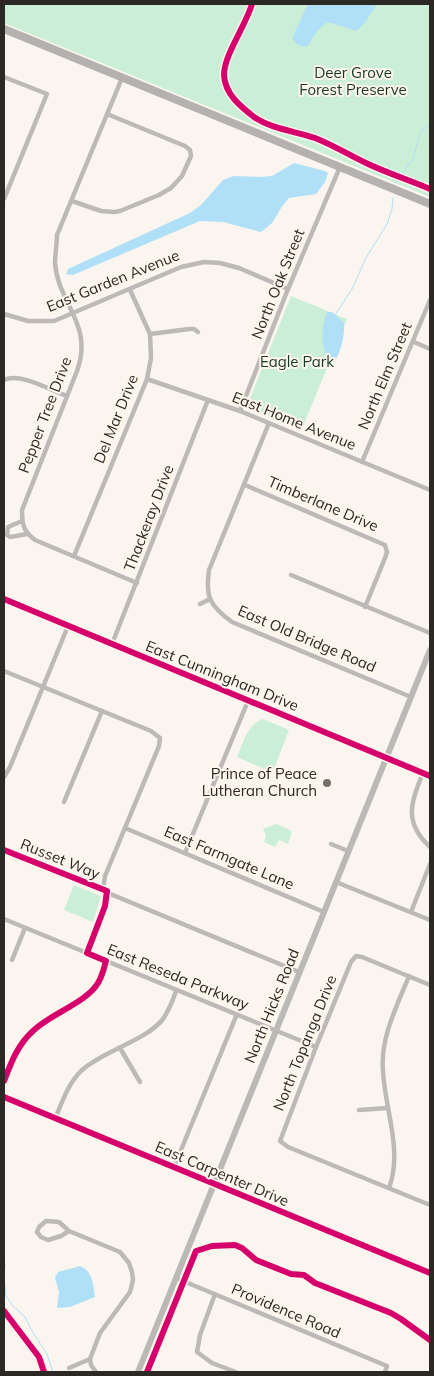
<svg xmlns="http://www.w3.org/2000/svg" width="434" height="1376" font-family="Mulish,sans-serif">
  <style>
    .green { fill: #cbeed6 }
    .water { fill: #b0e0f7 }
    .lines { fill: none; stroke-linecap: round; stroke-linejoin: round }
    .stream { stroke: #b0e0f7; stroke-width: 1 }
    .street { stroke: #bdb9b7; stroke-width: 4.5 }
    .secondary { stroke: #bbb9b5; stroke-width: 6 }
    .primary { stroke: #b5b1ae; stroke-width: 8 }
    .cycleway-casing { stroke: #fef5eb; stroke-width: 9 }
    .cycleway { stroke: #d6006c; stroke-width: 6 }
    .poi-dot { fill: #74706a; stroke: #fef5eb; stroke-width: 2 }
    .labels { text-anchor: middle; stroke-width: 4; stroke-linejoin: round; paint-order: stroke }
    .park-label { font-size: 15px; fill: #153a28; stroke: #fef5eb }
    .street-label { font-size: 15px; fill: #2c2823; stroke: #fef5eb }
    .poi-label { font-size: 15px; fill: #2c2823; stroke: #fef5eb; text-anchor: end }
  </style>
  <rect width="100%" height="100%" fill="#faf5ef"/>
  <g class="green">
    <path d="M4 4H430V197L4 23Z"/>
    <path d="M291 296 347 319 302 429 247 406Z"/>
    <path d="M263 719 289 730 274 769 269 771 237 757C243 743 247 724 263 719Z"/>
    <path d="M276 824 292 831 288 844 279 840 275 847 264 842 266 836 263 829Z"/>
    <path d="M74 885 101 896 93 922 64 910Z"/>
  </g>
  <g class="water">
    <path d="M308 4H377L364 24 356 31 332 23H326L317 31 307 47 298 45 292 38Z"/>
    <path d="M294 163 325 171 328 173 325 182 316 194 289 198 283 205 272 223 261 232 223 222 200 221 73 275 66 274 68 269 190 213 201 205 223 180 234 176 260 177 272 176Z"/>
    <path d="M327 312H332L344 323C345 337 340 357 330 367L326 365C325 361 326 357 325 353 321 339 322 326 327 312Z"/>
    <path d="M80 1266C93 1271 93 1285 95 1297L70 1307 57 1308 59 1292 55 1278 58 1272Z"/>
  </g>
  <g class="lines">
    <g class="stream">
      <path d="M394 185 413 159 420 133 430 124"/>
      <path d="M335 315 352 289 366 258 387 224 392 209 393 198"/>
      <path d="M4 1261 5 1265 4 1274"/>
      <path d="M4 1277 6 1296 13 1306 25 1317 32 1331 47 1354 53 1372"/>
    </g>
    <g class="street">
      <path d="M4 77 47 94 4 199"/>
      <path d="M122 78 57 235C57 244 55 254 55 263 58 304 94 324 77 371L22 510C22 524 23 531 35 540L137 583"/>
      <path d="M72 201 101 211 114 212 120 211 159 195 171 188 182 176 191 156 190 150 185 146 107 114"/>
      <path d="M4 314 28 321H54L181 267 204 262 220 263 239 268 288 289"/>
      <path d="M150 334 189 329H194L198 332"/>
      <path d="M414 342 430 349"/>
      <path d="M147 379 240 411 430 490"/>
      <path d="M4 380C20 372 50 390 67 396"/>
      <path d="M240 411 288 289 340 167"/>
      <path d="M269 423 209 570C205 597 210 606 232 622L411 697"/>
      <path d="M362 462 430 300"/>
      <path d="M245 485 385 545 387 552 385 558 365 607"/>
      <path d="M22 521 8 527 7 535 10 537 27 534"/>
      <path d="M74 556 147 379 151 358 150 334 130 290"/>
      <path d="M291 575 430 633"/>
      <path d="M200 604 210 599"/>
      <path d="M112 644 208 400"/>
      <path d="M4 671 151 731 160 738 159 746 105 876 103 889"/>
      <path d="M423 773C410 803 404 823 430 847"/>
      <path d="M4 777 10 767 68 626"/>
      <path d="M64 802 102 711"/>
      <path d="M125 828 324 912"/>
      <path d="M331 844 348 851"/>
      <path d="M4 850 299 972"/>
      <path d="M185 853 248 701"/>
      <path d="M336 882 430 920"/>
      <path d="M411 912 430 864"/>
      <path d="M4 919 316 1047"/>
      <path d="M87 953 105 906 107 891"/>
      <path d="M12 960 25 928"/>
      <path d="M430 985 362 957 356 956 351 962 316 1047 280 1141 288 1147 430 1205"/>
      <path d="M120 1048 140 1082"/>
      <path d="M4 1081C12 1058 22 1037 43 1023 59 1011 77 1003 92 990L98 983 106 961"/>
      <path d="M4 1097 430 1273"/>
      <path d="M359 1110 388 1108"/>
      <path d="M55 1119C62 1102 68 1084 81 1071 102 1051 146 1041 163 1019 169 1010 173 1000 176 991"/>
      <path d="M174 1167 237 1014"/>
      <path d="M389 1188C403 1151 385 1110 383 1071 380 1038 397 1006 409 976"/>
      <path d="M69 1231 61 1236 48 1240 41 1237 37 1232 39 1227 46 1221 59 1222 69 1231 120 1252 129 1263 132 1272 133 1280 130 1292 100 1333 90 1359 91 1365 96 1372"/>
      <path d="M176 1278 387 1366 385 1372"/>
      <path d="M215 1294 200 1335 197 1352 212 1363 236 1372"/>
      <path d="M69 1368 90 1359"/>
    </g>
    <g class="secondary">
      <path d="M4 599 430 776"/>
      <path d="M138 1372 430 650"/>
    </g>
    <path class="primary" d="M4 29 430 204"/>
    <g class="cycleway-casing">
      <g id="cycleway">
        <path d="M252 4C246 25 224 55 224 75 225 94 240 106 254 117 271 129 295 131 315 138 333 145 349 155 366 163 387 173 409 180 430 189"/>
        <path d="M4 599 430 776"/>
        <path d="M4 850 107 891 105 906 87 953 106 961C104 968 102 977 98 983 86 1003 50 1014 33 1031 18 1044 11 1063 4 1081"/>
        <path d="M4 1097 430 1273"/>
        <path d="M4 1311 39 1357 44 1372"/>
        <path d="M147 1372 196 1251 212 1246 235 1245 242 1248 256 1260 291 1274 304 1275 315 1283 391 1313 401 1319 430 1340"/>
      </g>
    </g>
    <use href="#cycleway" class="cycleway"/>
  </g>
  <circle class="poi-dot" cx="327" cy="783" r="5"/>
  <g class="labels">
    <g class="park-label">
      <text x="353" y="78">Deer Grove<tspan x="353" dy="17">Forest Preserve</tspan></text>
      <text x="297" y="367">Eagle Park</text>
    </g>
    <g class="street-label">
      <text transform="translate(113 281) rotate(-22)" y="5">East Garden Avenue</text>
      <text transform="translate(278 284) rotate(-68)" y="5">North Oak Street</text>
      <text transform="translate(385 376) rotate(-67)" y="5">North Elm Street</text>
      <text transform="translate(45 415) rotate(-69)" y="5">Pepper Tree Drive</text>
      <text transform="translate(116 419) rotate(-68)" y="5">Del Mar Drive</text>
      <text transform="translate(294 421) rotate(22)" y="5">East Home Avenue</text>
      <text transform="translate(323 504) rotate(23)" y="5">Timberlane Drive</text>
      <text transform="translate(149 518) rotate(-69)" y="5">Thackeray Drive</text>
      <text transform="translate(307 639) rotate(23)" y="5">East Old Bridge Road</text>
      <text transform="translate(222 676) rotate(22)" y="5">East Cunningham Drive</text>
      <text transform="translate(229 858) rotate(23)" y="5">East Farmgate Lane</text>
      <text transform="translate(60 859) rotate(22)" y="5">Russet Way</text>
      <text transform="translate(178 977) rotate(22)" y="5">East Reseda Parkway</text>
      <text transform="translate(272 1006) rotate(-68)" y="5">North Hicks Road</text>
      <text transform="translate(305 1043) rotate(-68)" y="5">North Topanga Drive</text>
      <text transform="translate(222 1174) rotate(23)" y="5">East Carpenter Drive</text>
      <text transform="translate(286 1311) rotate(23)" y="5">Providence Road</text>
    </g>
    <g class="poi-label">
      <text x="317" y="779">Prince of Peace<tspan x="317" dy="17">Lutheran Church</tspan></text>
    </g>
  </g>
  <rect width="434" height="1376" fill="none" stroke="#2c2823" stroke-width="10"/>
</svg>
